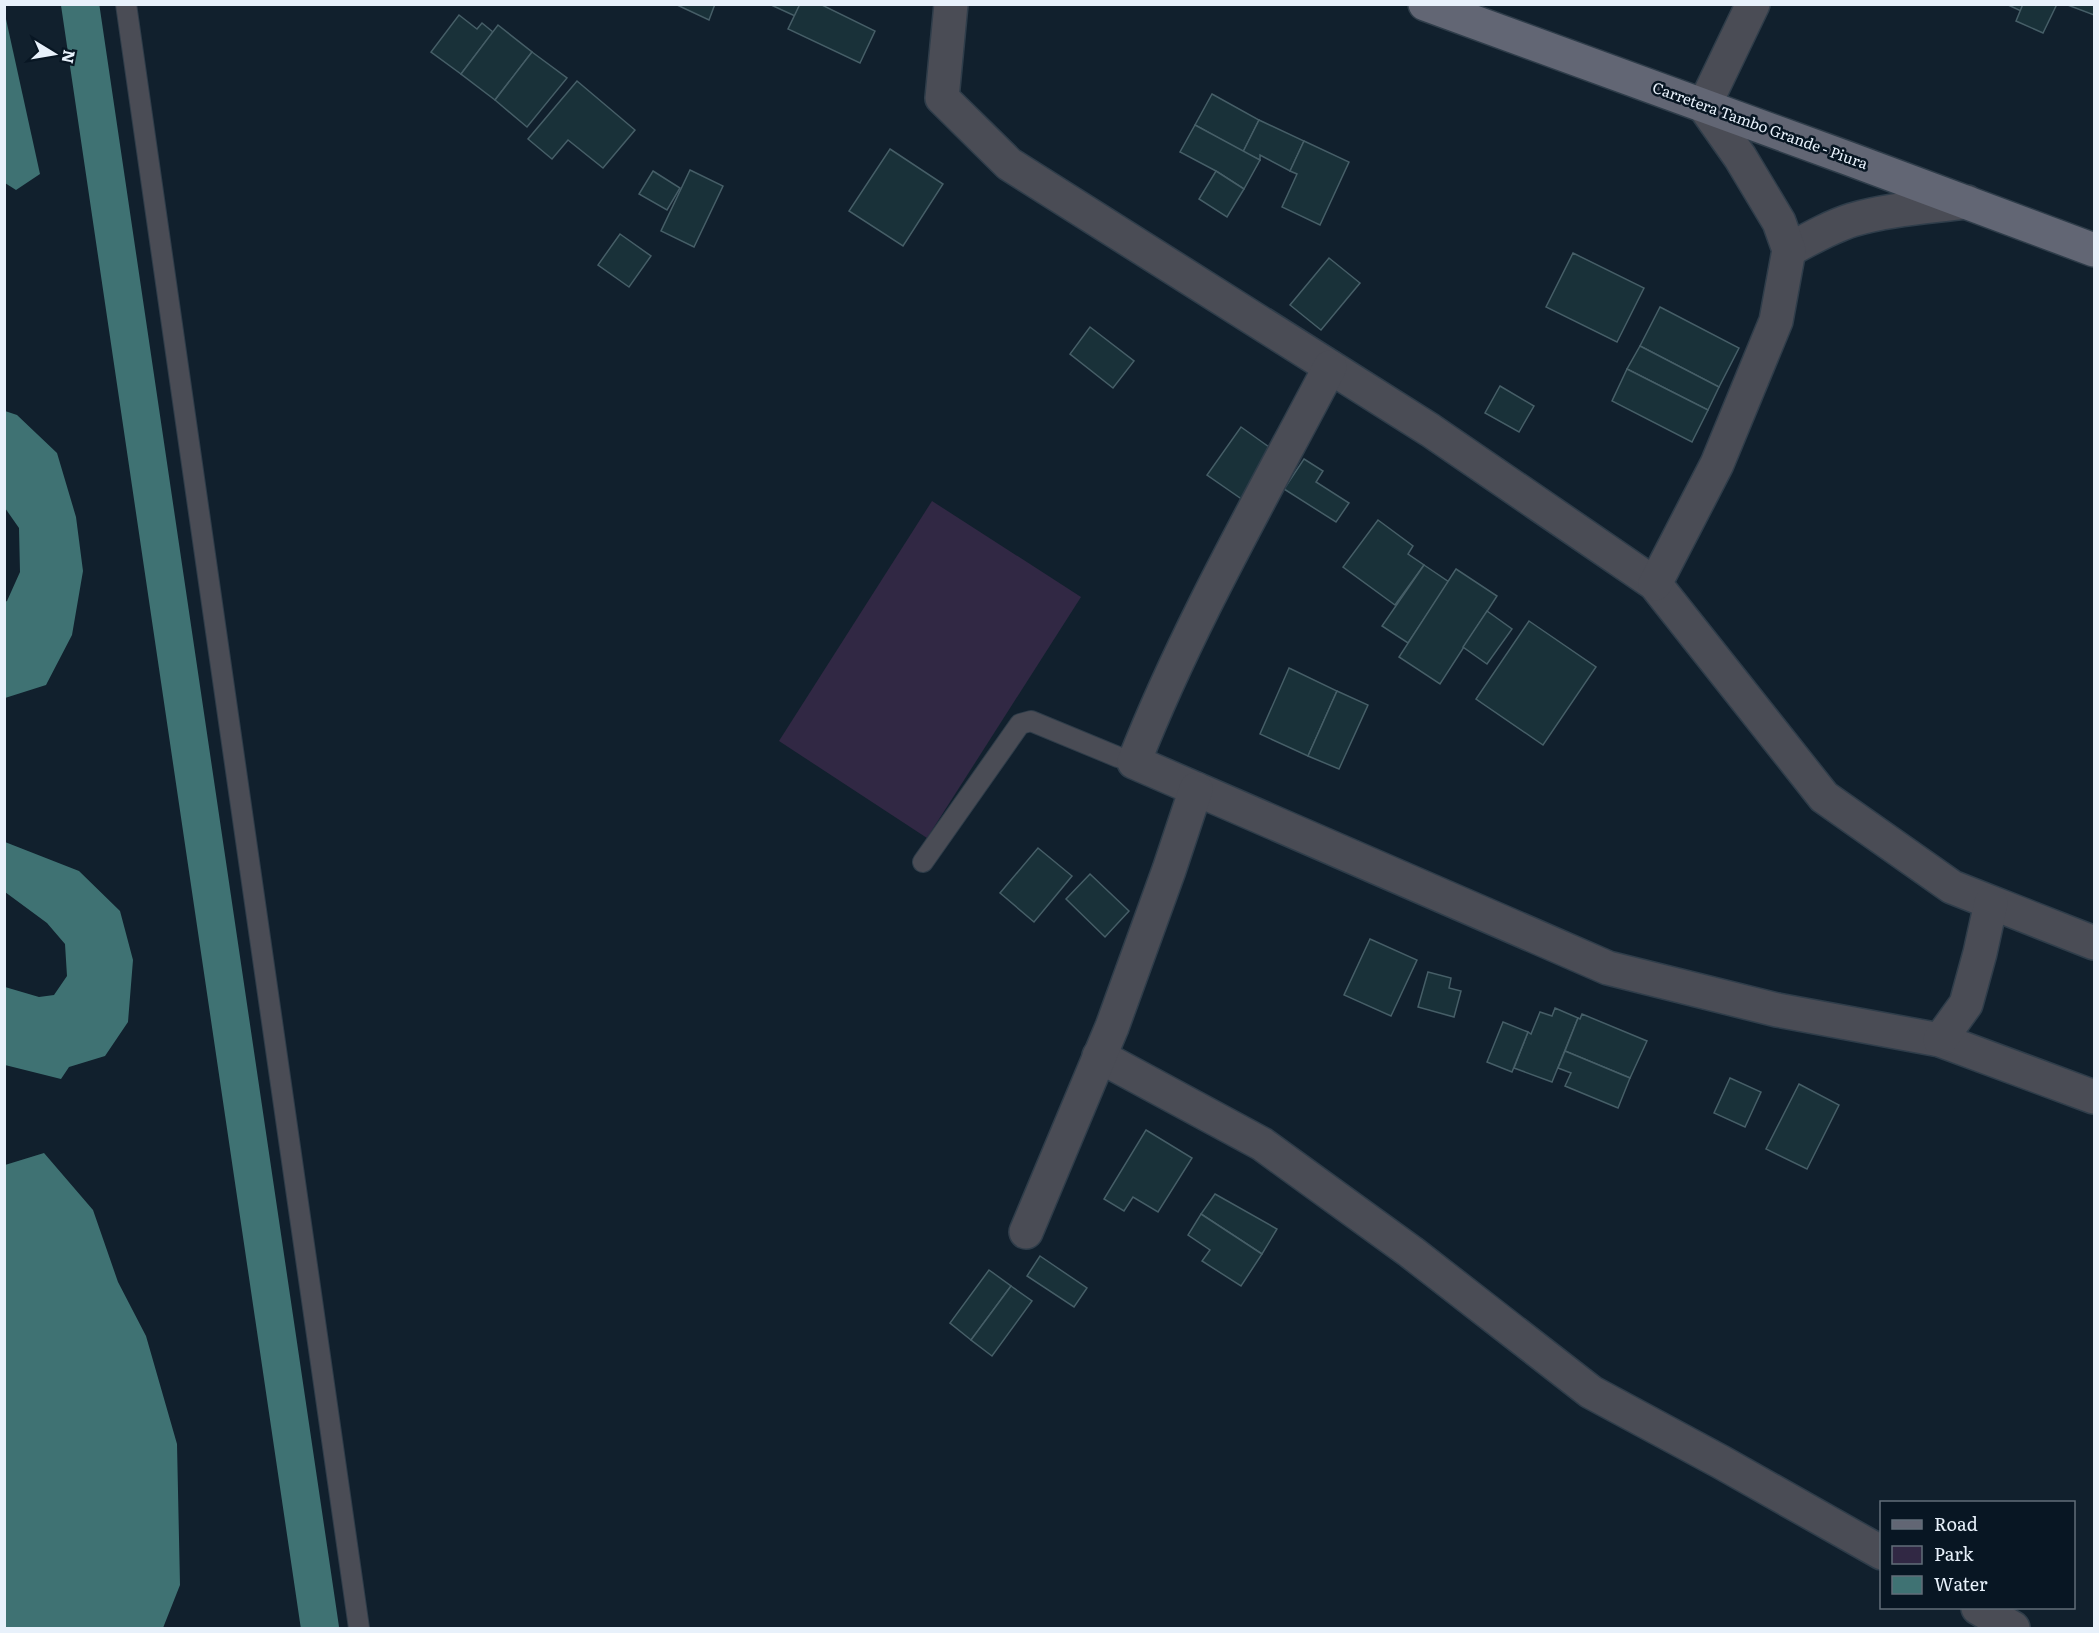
<svg xmlns="http://www.w3.org/2000/svg" width="2099" height="1633" font-family="Literata,serif">
  <style>
    .green { fill: #312844 }
    .water { fill: #3f7273 }
    .lines { fill: none; stroke-linecap: round; stroke-linejoin: round }
    .canal { stroke: #3f7273; stroke-width: 38 }
    .building { fill: #193139; stroke: #465e67; stroke-width: 1.5 }
    .service-casing { stroke: #2f3d4a; stroke-width: 22 }
    .minor-casing { stroke: #2f3d4a; stroke-width: 36 }
    .secondary-casing { stroke: #2f3d4a; stroke-width: 36 }
    .service { stroke: #4a4c55; stroke-width: 20 }
    .minor { stroke: #4a4c55; stroke-width: 33 }
    .secondary { stroke: #626674; stroke-width: 33 }
    .labels { text-anchor: middle; stroke-width: 5; stroke-linejoin: round; paint-order: stroke }
    .street-label { font-size: 15px; fill: #e8f1fb; stroke: #081623 }
  </style>
  <rect width="100%" height="100%" fill="#11202d"/>
  <path class="green" d="M932 501 1081 597 927 838 779 741Z"/>
  <g class="water">
    <path d="M4 10 40 174 16 190 5 183Z"/>
    <path d="M5 411 17 415 57 453 76 517 83 571 72 635 46 685 5 698V602L7 601 20 572 19 528 5 508Z"/>
    <path d="M5 842 79 871 120 911 133 960 128 1022 105 1056 69 1067 61 1079 5 1065V987L39 997 54 995 67 976 65 944 47 923 5 892Z"/>
    <path d="M44 1153 93 1210 118 1282 146 1336 177 1444 180 1585 163 1628H5V1165Z"/>
  </g>
  <g class="lines">
    <path class="canal" d="M80 4 320 1628"/>
  </g>
  <g class="building">
    <path d="M675 4H715L709 20Z"/>
    <path d="M769 4H800L795 16Z"/>
    <path d="M800 4H820L875 31 860 63 788 29Z"/>
    <path d="M2006 4H2023L2021 11Z"/>
    <path d="M2023 4H2057L2043 33 2016 21Z"/>
    <path d="M2065 4H2094V15Z"/>
    <path d="M459 15 477 29 482 23 493 32 461 74 431 52Z"/>
    <path d="M498 25 532 52 495 100 461 74Z"/>
    <path d="M532 52 567 78 527 127 495 100Z"/>
    <path d="M577 81 635 130 603 168 568 140 552 159 528 139Z"/>
    <path d="M1212 94 1259 120 1243 152 1195 125Z"/>
    <path d="M1259 120 1304 141 1290 171 1260 155V160L1243 152Z"/>
    <path d="M1195 125 1260 160 1244 189 1216 171 1180 152Z"/>
    <path d="M1304 141 1349 162 1320 225 1282 207 1297 174 1290 171Z"/>
    <path d="M890 149 943 184 903 246 849 211Z"/>
    <path d="M690 170 723 186 694 247 661 231Z"/>
    <path d="M653 171 680 188 667 210 639 194Z"/>
    <path d="M1216 171 1244 189 1227 217 1199 199Z"/>
    <path d="M620 234 651 256 629 287 598 265Z"/>
    <path d="M1573 253 1644 288 1617 342 1546 307Z"/>
    <path d="M1329 258 1360 283 1321 330 1290 305Z"/>
    <path d="M1660 307 1739 348 1719 387 1640 346Z"/>
    <path d="M1090 327 1134 361 1113 388 1070 354Z"/>
    <path d="M1640 346 1719 387 1708 410 1627 369Z"/>
    <path d="M1627 369 1708 410 1692 442 1612 401Z"/>
    <path d="M1500 386 1534 406 1519 432 1485 413Z"/>
    <path d="M1241 427 1276 452 1243 500 1207 475Z"/>
    <path d="M1304 459 1323 471 1316 482 1349 503 1336 522 1284 489Z"/>
    <path d="M1378 520 1413 546 1408 554 1424 565 1395 605 1343 567Z"/>
    <path d="M1424 565 1449 582 1408 643 1382 626Z"/>
    <path d="M1456 569 1497 596 1440 684 1399 657Z"/>
    <path d="M1487 611 1512 629 1487 664 1463 647Z"/>
    <path d="M1529 621 1596 667 1543 745 1476 699Z"/>
    <path d="M1289 668 1337 691 1308 756 1260 734Z"/>
    <path d="M1337 691 1368 705 1339 769 1308 756Z"/>
    <path d="M1038 848 1072 876 1034 922 1000 893Z"/>
    <path d="M1090 874 1129 911 1105 937 1066 899Z"/>
    <path d="M1370 939 1417 960 1391 1016 1344 995Z"/>
    <path d="M1428 972 1451 978 1449 988 1461 991 1454 1017 1418 1007Z"/>
    <path d="M1555 1008 1578 1018 1552 1082 1514 1068 1528 1032 1531 1034 1540 1012 1552 1016Z"/>
    <path d="M1582 1014 1647 1041 1630 1078 1565 1051 1578 1018 1580 1019Z"/>
    <path d="M1503 1022 1528 1032 1512 1072 1487 1062Z"/>
    <path d="M1565 1051 1630 1078 1618 1108 1565 1086 1571 1073 1558 1068Z"/>
    <path d="M1730 1078 1761 1092 1745 1127 1714 1113Z"/>
    <path d="M1799 1084 1839 1105 1807 1169 1766 1149Z"/>
    <path d="M1146 1130 1192 1158 1158 1212 1133 1197 1124 1211 1104 1199Z"/>
    <path d="M1215 1194 1277 1229 1262 1254 1201 1214Z"/>
    <path d="M1201 1214 1262 1254 1241 1286 1202 1261 1210 1250 1188 1235Z"/>
    <path d="M1040 1256 1087 1288 1074 1307 1027 1276Z"/>
    <path d="M989 1270 1011 1286 971 1340 950 1323Z"/>
    <path d="M1011 1286 1032 1301 992 1356 971 1340Z"/>
  </g>
  <g class="lines">
    <g class="service-casing">
      <g id="service">
        <path d="M126 4 359 1628"/>
        <path d="M923 862 1020 724 1031 721 1118 757 1134 762"/>
      </g>
    </g>
    <g class="minor-casing">
      <g id="minor">
        <path d="M951 4 942 98 1009 164 1430 430 1655 584 1824 797 1952 887 2094 943"/>
        <path d="M1789 250C1809 239 1830 227 1852 220 1889 209 1929 207 1967 202"/>
        <path d="M1330 367C1262 497 1188 625 1134 762L1608 968 1777 1010 1940 1040 2094 1097"/>
        <path d="M1655 584 1717 464 1776 321 1789 250 1779 222 1740 157 1704 106 1753 4"/>
        <path d="M1940 1040 1966 1004 1980 953 1991 903"/>
        <path d="M1099 1056 1262 1144 1411 1252 1591 1392 1721 1462 1882 1553"/>
        <path d="M1026 1232 1112 1027 1169 870 1196 789"/>
        <path d="M1978 1608 2013 1628"/>
      </g>
    </g>
    <g class="secondary-casing">
      <path id="secondary" d="M1425 4 1847 158 2094 250"/>
    </g>
    <use href="#service" class="service"/>
    <use href="#minor" class="minor"/>
    <use href="#secondary" class="secondary"/>
  </g>
  <g class="labels">
    <g class="street-label">
      <text transform="translate(1760 126) rotate(20)" y="5">Carretera Tambo Grande - Piura</text>
    </g>
  </g>
  <rect width="2099" height="1633" fill="none" stroke="#e8f1fb" stroke-width="12"/>
  <rect x="1880" y="1501" width="195" height="108" fill="#081623" stroke="#626e79" stroke-width="1.5"/>
  <rect x="1892" y="1520" width="30" height="9" fill="#626674" stroke="#626e79" stroke-width="1.5"/>
  <text x="1934" y="1531" font-size="18" fill="#e8f1fb">Road</text>
  <rect x="1892" y="1546" width="30" height="18" fill="#312844" stroke="#626e79" stroke-width="1.5"/>
  <text x="1934" y="1561" font-size="18" fill="#e8f1fb">Park</text>
  <rect x="1892" y="1576" width="30" height="18" fill="#3f7273" stroke="#626e79" stroke-width="1.5"/>
  <text x="1934" y="1591" font-size="18" fill="#e8f1fb">Water</text>
  <g transform="translate(54 54) rotate(101)" stroke="#081623" stroke-width="4.5" paint-order="stroke">
  <path d="M0-4.5L10 22L0 15L-10 22Z" fill="#e8f1fb"/>
  <text y="-9" font-size="16" font-weight="bold" text-anchor="middle" fill="#e8f1fb">N</text>
  </g>
</svg>
